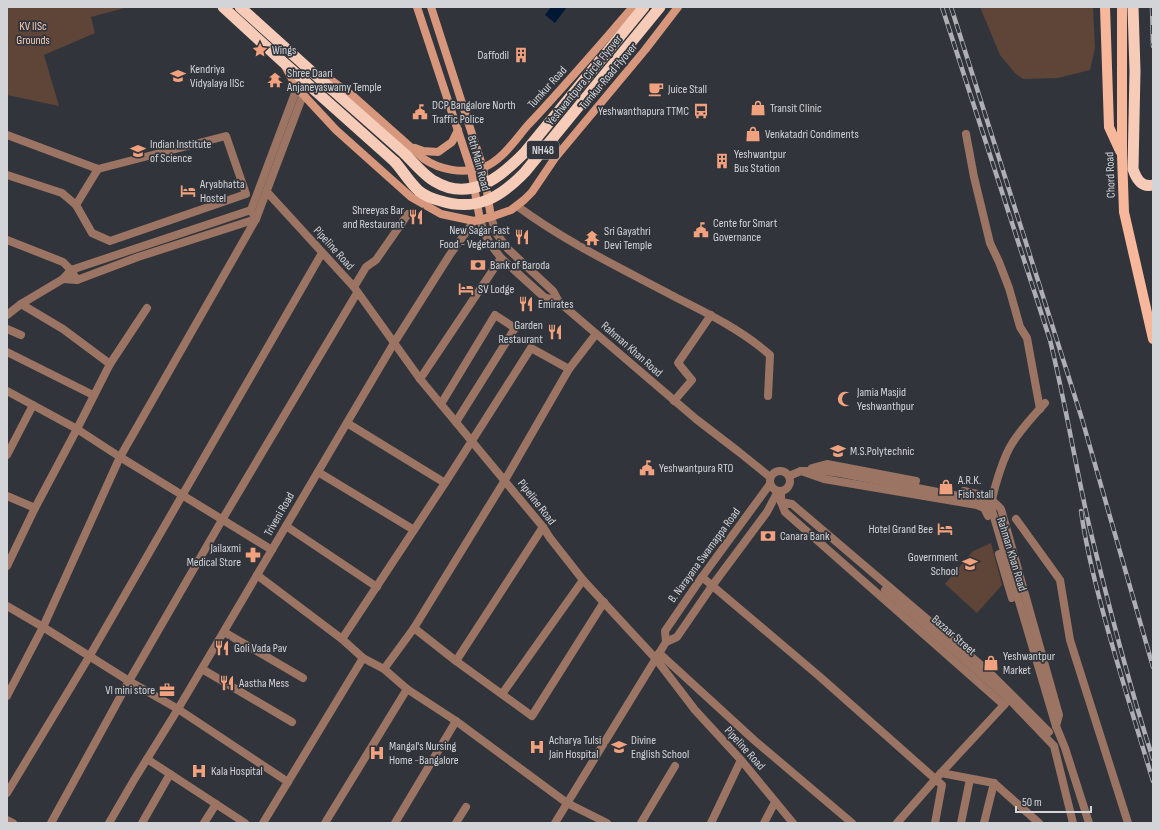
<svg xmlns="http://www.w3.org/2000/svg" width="1160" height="830" font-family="'Sofia Sans Condensed',sans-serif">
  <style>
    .green { fill: #5f4438 }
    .water { fill: #011835 }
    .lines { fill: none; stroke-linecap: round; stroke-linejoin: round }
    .minor { stroke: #9c7463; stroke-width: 8 }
    .tertiary { stroke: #9c7463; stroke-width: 8 }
    .secondary { stroke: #d6977c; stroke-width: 8 }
    .primary { stroke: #f7b79a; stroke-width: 10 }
    .trunk { stroke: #f6ccb8; stroke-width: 11 }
    .rail-casing { stroke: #adafb4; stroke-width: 4.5 }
    .rail { stroke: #31353b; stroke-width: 3; stroke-dasharray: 9; stroke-linecap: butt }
    .trunk-bridge { stroke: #f6ccb8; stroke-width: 11 }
    .labels { text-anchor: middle; stroke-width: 3.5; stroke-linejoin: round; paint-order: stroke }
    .shield { fill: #31353b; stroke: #a2a4a9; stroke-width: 1 }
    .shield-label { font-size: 11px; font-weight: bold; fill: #d2d4d8 }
    .park-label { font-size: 12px; fill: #f9ccb9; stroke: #31353b }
    .poi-label { font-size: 12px; fill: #d2d4d8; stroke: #31353b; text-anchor: start }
    .street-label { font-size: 12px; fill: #d2d4d8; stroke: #31353b }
  </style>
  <rect width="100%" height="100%" fill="#31353b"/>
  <g class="green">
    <path d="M7 7H128L91 17 95 33 44 55 59 106 7 95Z"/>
    <path d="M980 7H1093L1095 48 1090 70 1058 78 1023 79 1015 73 1000 55Z"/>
    <path d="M991 543 1002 585 977 613 945 584 973 551Z"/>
  </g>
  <path class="water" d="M551 7H567L555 23 545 15Z"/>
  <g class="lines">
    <g class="minor">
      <path d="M966 134 974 177 990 243 999 262 1009 288 1020 327 1027 338 1040 409"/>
      <path d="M7 135 98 169 226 136 246 194 110 241 92 233 76 205 62 193 7 175"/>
      <path d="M76 205 98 169"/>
      <path d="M517 206C567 243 623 269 677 298 709 314 743 331 770 355L768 396"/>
      <path d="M7 240 63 262 71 270 77 280"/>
      <path d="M354 287 366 267 376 260 408 214"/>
      <path d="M21 304 63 329 110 364"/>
      <path d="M7 329 21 335"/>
      <path d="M7 352 93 395"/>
      <path d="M420 379 501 258"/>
      <path d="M7 391 77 429 120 457 272 550"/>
      <path d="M674 401 692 380 678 363 711 315"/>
      <path d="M441 404 495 315 515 328 456 422"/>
      <path d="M347 423 445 483"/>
      <path d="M7 455 33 405"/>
      <path d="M318 472 414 530"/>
      <path d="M7 496 35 508"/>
      <path d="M992 500C995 485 1004 455 1013 442 1022 428 1034 415 1045 403"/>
      <path d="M1016 519 1060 580 1070 640 1128 823"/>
      <path d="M286 526 377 587"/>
      <path d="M7 566 35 508 77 429 110 364 147 308"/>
      <path d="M257 575 342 639 363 658 384 669 407 689 456 721 567 803 607 823"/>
      <path d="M702 577 819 676 942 785 935 823"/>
      <path d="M7 606 43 627 129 681 178 709 288 782"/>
      <path d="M414 628 456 661 532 716 604 602"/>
      <path d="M224 632 303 678"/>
      <path d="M342 639 445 483 531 348 569 369"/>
      <path d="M659 653 754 740 852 823"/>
      <path d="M456 661 543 527"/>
      <path d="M202 669 292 722"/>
      <path d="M384 669 414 628 505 480 569 369 596 334"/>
      <path d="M502 694 583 580"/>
      <path d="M7 696 43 627 120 457 256 219 251 210"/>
      <path d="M941 773 994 783 1039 823"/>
      <path d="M7 793 89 657 322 253"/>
      <path d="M7 820 13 823"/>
      <path d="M51 823 129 681 222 520 357 293"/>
      <path d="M142 823 170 774"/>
      <path d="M204 823 216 804"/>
      <path d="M263 823 363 658"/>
      <path d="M325 823 407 689"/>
      <path d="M395 823 456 721"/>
      <path d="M456 823 466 807"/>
      <path d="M641 823 675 766"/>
      <path d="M711 823 741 760"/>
      <path d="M764 823 775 802"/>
      <path d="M897 823 941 773 1004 705"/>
      <path d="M961 823 970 779"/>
      <path d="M984 823 994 783"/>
    </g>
    <g class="tertiary">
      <path d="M267 192 354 287 420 379 543 527 550 538 583 580 656 659 695 710 741 760 793 823"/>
      <path d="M491 217 496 233 508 249 553 291 559 302"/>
      <path d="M480 220 485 234 491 245 501 258 544 297 559 302 696 419 739 452 770 477"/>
      <path d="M63 279 77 280 138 257 256 219 303 95"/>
      <path d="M7 315 21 304 63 279 71 270 251 210 297 88"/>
      <path d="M812 468 827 464 916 481"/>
      <circle cx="780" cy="481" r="10"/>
      <path d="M801 471H824L840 473 984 501 991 507 1056 726 1065 748 1089 823"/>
      <path d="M789 476 801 471 824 479 977 505 984 508 988 516"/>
      <path d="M781 491V502L785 505"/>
      <path d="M964 491C979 494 991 497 1001 509L1059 715 1056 726"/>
      <path d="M999 554 1012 598"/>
      <path d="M885 590 1009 699 1054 746 1073 823"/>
      <path d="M666 642 665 631 702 577 770 484"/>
      <path d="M1009 699 1004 705 785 512 781 502 792 504 988 671 1049 732"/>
      <path d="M147 759 245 823"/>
      <path d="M109 823 134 780 178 709 394 343 449 256 474 221"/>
      <path d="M555 823 666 642 677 637 712 586 767 512 778 491"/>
    </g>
    <g class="secondary">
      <path d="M417 7 471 170 480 220"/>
      <path d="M431 7 483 168 491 217"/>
      <path d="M285 66 297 88 336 130 411 197 441 214 474 221 491 217 511 210 524 200 532 192 555 158 645 50 678 7"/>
      <path d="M317 74 328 78 353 96 424 159C440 170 463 174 482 168 501 162 515 140 528 125 564 87 598 47 633 7"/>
      <path d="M415 148 423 151 438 152 452 142 458 130"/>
    </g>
    <g class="primary">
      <path d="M1105 7 1109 127 1120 151"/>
      <path d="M1122 7V155L1124 212 1153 339"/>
    </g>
    <g class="trunk">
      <path d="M223 7 283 62 395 162"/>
      <path d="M240 7 311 71 405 154"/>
      <path d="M1133 7 1135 71 1133 169C1136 178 1141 188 1153 185"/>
    </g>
    <g class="rail-casing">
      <g id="rail">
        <path d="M942 7 1050 340C1065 401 1075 463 1089 525 1108 603 1128 682 1153 759"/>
        <path d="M951 7 1082 419 1153 667"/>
        <path d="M1152 7 1153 46"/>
        <path d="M1081 511C1087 553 1098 594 1109 634 1123 683 1138 732 1153 781"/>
      </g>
    </g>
    <use href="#rail" class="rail"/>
    <g class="trunk-bridge">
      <path d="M405 154C413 162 425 176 434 181 470 203 501 177 525 152L644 7"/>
      <path d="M395 162C403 171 410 183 419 191 425 196 433 199 441 201 477 212 501 197 525 172L660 7"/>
    </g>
  </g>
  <defs>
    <g id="sight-bare" transform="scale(1.2)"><path d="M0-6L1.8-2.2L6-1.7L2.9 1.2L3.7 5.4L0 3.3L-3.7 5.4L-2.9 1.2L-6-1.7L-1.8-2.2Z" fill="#f1a17d" stroke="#31353b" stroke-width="2.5" paint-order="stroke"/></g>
    <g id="building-bare" transform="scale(1.2)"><path d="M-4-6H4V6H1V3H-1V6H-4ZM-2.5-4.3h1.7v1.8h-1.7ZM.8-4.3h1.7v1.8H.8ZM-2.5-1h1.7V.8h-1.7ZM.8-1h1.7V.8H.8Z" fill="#f1a17d" stroke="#31353b" stroke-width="2.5" paint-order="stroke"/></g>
    <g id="school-bare" transform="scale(1.2)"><path d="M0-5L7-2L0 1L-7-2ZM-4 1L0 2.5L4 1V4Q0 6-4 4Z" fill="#f1a17d" stroke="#31353b" stroke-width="2.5" paint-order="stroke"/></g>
    <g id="temple-bare" transform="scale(1.2)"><path d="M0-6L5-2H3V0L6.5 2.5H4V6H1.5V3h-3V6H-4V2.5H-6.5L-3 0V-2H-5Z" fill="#f1a17d" stroke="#31353b" stroke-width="2.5" paint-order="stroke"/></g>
    <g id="cafe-bare" transform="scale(1.2)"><path d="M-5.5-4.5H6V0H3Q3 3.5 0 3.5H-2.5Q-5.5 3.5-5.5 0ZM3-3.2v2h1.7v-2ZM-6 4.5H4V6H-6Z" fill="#f1a17d" stroke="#31353b" stroke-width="2.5" paint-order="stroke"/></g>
    <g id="shop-bare" transform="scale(1.2)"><path d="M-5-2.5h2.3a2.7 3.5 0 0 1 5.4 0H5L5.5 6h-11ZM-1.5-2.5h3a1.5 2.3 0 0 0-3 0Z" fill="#f1a17d" stroke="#31353b" stroke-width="2.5" paint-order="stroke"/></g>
    <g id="bus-bare" transform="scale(1.2)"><path d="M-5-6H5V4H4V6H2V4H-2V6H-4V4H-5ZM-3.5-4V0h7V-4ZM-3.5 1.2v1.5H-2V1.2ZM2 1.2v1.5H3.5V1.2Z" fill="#f1a17d" stroke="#31353b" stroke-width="2.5" paint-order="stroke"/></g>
    <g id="civic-bare" transform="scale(1.2)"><path d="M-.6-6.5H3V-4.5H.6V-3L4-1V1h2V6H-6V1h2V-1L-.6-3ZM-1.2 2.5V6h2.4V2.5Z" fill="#f1a17d" stroke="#31353b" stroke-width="2.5" paint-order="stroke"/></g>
    <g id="university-bare" transform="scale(1.2)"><path d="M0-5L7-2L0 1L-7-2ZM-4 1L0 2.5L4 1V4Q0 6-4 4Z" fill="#f1a17d" stroke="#31353b" stroke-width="2.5" paint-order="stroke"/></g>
    <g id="hotel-bare" transform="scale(1.2)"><path d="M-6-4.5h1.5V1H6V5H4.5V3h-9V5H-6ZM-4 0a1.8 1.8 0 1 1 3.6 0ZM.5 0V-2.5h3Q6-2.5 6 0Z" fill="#f1a17d" stroke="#31353b" stroke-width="2.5" paint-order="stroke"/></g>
    <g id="restaurant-bare" transform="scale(1.2)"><path d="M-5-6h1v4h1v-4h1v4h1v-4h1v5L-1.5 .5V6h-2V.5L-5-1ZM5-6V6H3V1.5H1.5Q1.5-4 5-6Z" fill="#f1a17d" stroke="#31353b" stroke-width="2.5" paint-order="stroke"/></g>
    <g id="bank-bare" transform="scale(1.2)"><path d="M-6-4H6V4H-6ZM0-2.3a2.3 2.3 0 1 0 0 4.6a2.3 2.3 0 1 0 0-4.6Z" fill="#f1a17d" stroke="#31353b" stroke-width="2.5" paint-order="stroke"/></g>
    <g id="mosque-bare" transform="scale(1.2)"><path d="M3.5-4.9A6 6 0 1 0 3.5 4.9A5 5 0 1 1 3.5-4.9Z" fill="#f1a17d" stroke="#31353b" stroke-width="2.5" paint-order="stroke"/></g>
    <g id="pharmacy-bare" transform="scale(1.2)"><path d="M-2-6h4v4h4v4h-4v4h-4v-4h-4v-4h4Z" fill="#f1a17d" stroke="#31353b" stroke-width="2.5" paint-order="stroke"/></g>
    <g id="office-bare" transform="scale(1.2)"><path d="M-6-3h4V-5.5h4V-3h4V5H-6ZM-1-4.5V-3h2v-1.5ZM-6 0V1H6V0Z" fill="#f1a17d" stroke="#31353b" stroke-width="2.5" paint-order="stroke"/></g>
    <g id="hospital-bare" transform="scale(1.2)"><path d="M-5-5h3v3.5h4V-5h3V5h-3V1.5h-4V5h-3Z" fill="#f1a17d" stroke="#31353b" stroke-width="2.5" paint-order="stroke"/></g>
  </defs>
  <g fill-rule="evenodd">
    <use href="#sight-bare" x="260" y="50"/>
    <use href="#building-bare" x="521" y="55"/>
    <use href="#school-bare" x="178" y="76"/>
    <use href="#temple-bare" x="275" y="80"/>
    <use href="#cafe-bare" x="656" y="89"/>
    <use href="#shop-bare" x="758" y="108"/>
    <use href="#bus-bare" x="701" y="111"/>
    <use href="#civic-bare" x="420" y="112"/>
    <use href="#shop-bare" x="753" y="134"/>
    <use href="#university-bare" x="138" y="151"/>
    <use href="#building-bare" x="722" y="161"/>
    <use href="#hotel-bare" x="188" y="191"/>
    <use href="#restaurant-bare" x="416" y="217"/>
    <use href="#civic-bare" x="701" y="230"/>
    <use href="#restaurant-bare" x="522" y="237"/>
    <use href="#temple-bare" x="592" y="238"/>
    <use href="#bank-bare" x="478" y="265"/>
    <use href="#hotel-bare" x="466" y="289"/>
    <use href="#restaurant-bare" x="526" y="304"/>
    <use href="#restaurant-bare" x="555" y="332"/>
    <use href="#mosque-bare" x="845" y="399"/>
    <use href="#university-bare" x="838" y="451"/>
    <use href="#civic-bare" x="647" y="468"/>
    <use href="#shop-bare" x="946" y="487"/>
    <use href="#hotel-bare" x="945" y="529"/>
    <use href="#bank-bare" x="768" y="536"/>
    <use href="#pharmacy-bare" x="253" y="555"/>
    <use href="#school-bare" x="970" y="564"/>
    <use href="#restaurant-bare" x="222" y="648"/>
    <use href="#shop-bare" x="991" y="663"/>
    <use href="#restaurant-bare" x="227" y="683"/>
    <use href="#office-bare" x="167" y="690"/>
    <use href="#hospital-bare" x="537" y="747"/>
    <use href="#school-bare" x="619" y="747"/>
    <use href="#hospital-bare" x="377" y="753"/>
    <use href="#hospital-bare" x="199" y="771"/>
  </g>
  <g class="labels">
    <rect class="shield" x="527" y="141" width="32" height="18" rx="3"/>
    <g class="shield-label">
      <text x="543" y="154">NH48</text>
    </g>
    <g class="park-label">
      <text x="33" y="30">KV IISc<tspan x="33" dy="14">Grounds</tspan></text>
    </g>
    <g class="poi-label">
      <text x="272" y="54">Wings</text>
      <text x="509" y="59" text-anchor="end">Daffodil</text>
      <text x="190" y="73">Kendriya<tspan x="190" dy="14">Vidyalaya IISc</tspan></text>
      <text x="287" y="77">Shree Daari<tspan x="287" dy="14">Anjaneyaswamy Temple</tspan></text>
      <text x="668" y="93">Juice Stall</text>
      <text x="432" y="109">DCP Bangalore North<tspan x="432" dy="14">Traffic Police</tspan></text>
      <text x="770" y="112">Transit Clinic</text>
      <text x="689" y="115" text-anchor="end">Yeshwanthapura TTMC</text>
      <text x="765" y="138">Venkatadri Condiments</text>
      <text x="150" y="148">Indian Institute<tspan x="150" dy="14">of Science</tspan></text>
      <text x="734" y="158">Yeshwantpur<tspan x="734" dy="14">Bus Station</tspan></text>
      <text x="200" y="188">Aryabhatta<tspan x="200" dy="14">Hostel</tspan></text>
      <text x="404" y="214" text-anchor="end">Shreeyas Bar<tspan x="404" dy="14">and Restaurant</tspan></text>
      <text x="713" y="227">Cente for Smart<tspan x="713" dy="14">Governance</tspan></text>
      <text x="510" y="234" text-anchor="end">New Sagar Fast<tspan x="510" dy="14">Food - Vegetarian</tspan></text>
      <text x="604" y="235">Sri Gayathri<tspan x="604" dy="14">Devi Temple</tspan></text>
      <text x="490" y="269">Bank of Baroda</text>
      <text x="478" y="293">SV Lodge</text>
      <text x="538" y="308">Emirates</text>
      <text x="543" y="329" text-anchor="end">Garden<tspan x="543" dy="14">Restaurant</tspan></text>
      <text x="857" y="396">Jamia Masjid<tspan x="857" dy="14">Yeshwanthpur</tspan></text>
      <text x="850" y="455">M.S.Polytechnic</text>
      <text x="659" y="472">Yeshwantpura RTO</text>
      <text x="958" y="484">A.R.K.<tspan x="958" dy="14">Fish stall</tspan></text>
      <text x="933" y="533" text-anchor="end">Hotel Grand Bee</text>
      <text x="780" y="540">Canara Bank</text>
      <text x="241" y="552" text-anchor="end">Jailaxmi<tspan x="241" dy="14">Medical Store</tspan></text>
      <text x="958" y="561" text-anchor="end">Government<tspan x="958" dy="14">School</tspan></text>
      <text x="234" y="652">Goli Vada Pav</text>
      <text x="1003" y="660">Yeshwantpur<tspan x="1003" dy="14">Market</tspan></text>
      <text x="239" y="687">Aastha Mess</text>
      <text x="155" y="694" text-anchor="end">VI mini store</text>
      <text x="549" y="744">Acharya Tulsi<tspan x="549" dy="14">Jain Hospital</tspan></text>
      <text x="631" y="744">Divine<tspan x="631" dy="14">English School</tspan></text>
      <text x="389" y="750">Mangal's Nursing<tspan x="389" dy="14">Home -Bangalore</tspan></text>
      <text x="211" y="775">Kala Hospital</text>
    </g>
    <g class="street-label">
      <text transform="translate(608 76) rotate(-50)" y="4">Tumkur Road Flyover</text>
      <text transform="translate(584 80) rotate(-51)" y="4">Yeshwantpura Circle Flyover</text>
      <text transform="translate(547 87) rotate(-48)" y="4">Tumkur Road</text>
      <text transform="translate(479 163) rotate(75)" y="4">8th Main Road</text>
      <text transform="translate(1110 175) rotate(-92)" y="4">Chord Road</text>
      <text transform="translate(334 248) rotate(48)" y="4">Pipeline Road</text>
      <text transform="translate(632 349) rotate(41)" y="4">Rahman Khan Road</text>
      <text transform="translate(537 502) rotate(52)" y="4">Pipeline Road</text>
      <text transform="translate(279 514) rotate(-60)" y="4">Triveni Road</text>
      <text transform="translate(1012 554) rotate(73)" y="4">Rahman Khan Road</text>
      <text transform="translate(704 555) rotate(-54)" y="4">B. Narayana Swamappa Road</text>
      <text transform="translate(954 635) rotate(41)" y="4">Bazaar Street</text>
      <text transform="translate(745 748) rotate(48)" y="4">Pipeline Road</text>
    </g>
  </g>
  <rect width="1160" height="830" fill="none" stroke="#d2d4d8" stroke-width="16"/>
  <path d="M1016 806v6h75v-6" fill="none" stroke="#d2d4d8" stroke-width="2"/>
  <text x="1022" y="806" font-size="12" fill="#d2d4d8" stroke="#31353b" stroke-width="3" paint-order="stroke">50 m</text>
</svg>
